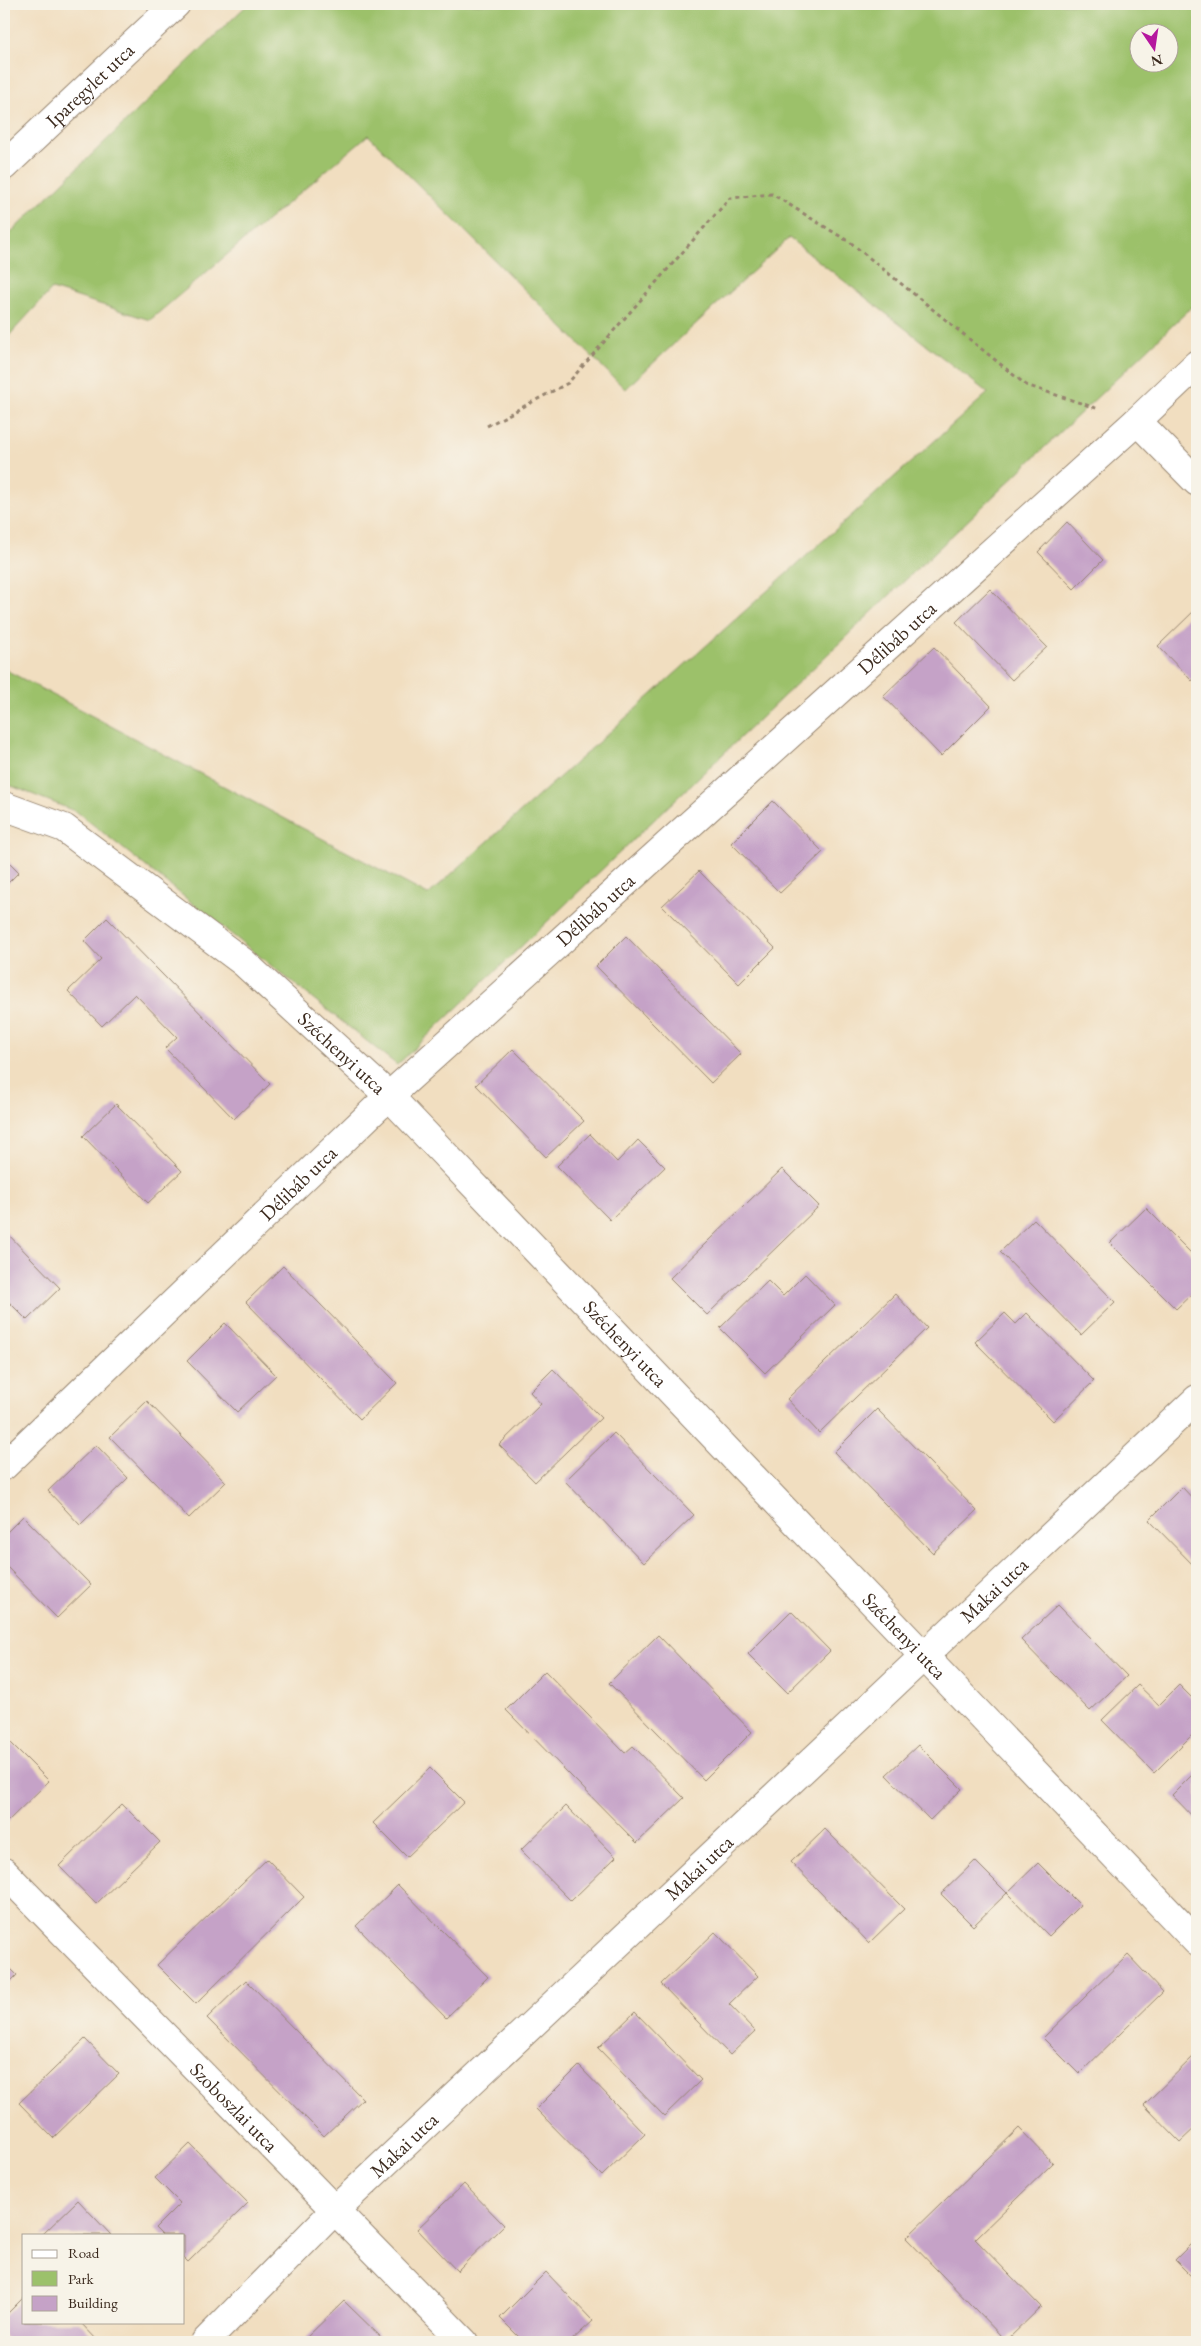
<svg xmlns="http://www.w3.org/2000/svg" width="1201" height="2346" font-family="'EB Garamond',serif">
  <style>
    .green { fill: #9cc16b; stroke: #6c7644; fill-rule: evenodd }
    .building { fill: #c5a2c7 }
    .lines { fill: none; stroke-linecap: round; stroke-linejoin: round }
    .minor-casing { stroke: #96846f; stroke-width: 30 }
    .path { stroke: #96846f; stroke-width: 3; stroke-dasharray: 4 4; stroke-linecap: butt }
    .minor { stroke: #fff; stroke-width: 28 }
    .labels { text-anchor: middle; stroke-width: 4; stroke-linejoin: round; paint-order: stroke }
    .street-label { font-size: 20px; fill: #3b2a1e; stroke: #f7f3e8 }
  </style>
  <rect width="100%" height="100%" fill="#f7f3e8"/>
  <filter id="ink" filterUnits="userSpaceOnUse"><feTurbulence type="fractalNoise" baseFrequency=".02" numOctaves="2"/><feDisplacementMap in="SourceGraphic" scale="10" xChannelSelector="R" yChannelSelector="G"/><feConvolveMatrix kernelMatrix="1 2 1 2 8 2 1 2 1" color-interpolation-filters="sRGB"/></filter>
  <filter id="wash" filterUnits="userSpaceOnUse"><feTurbulence type="fractalNoise" baseFrequency=".0096" numOctaves="4" result="noise"/><feDisplacementMap in="SourceGraphic" scale="20" xChannelSelector="R" yChannelSelector="G"/><feGaussianBlur stdDeviation="1.12" result="paint"/><feColorMatrix in="noise" values="0 0 0 0 0 0 0 0 0 0 0 0 0 0 0 0 0 1.4 0 .05"/><feComposite in="paint" operator="in"/></filter>
  <g filter="url(#wash)">
    <rect width="100%" height="100%" fill="#f1dec0"/>
    <path class="green" d="M248 4H1197V302L397 1065 77 812 4 783V669L428 895 988 393 789 238 625 389 368 135 150 320 52 289 4 341V239ZM1138 32H1168V62H1138Z"/>
    <g id="blocks">
      <g class="building">
        <path d="M1067 522 1103 560 1074 589 1038 552Z"/>
        <path d="M990 589 1047 647 1012 680 956 622Z"/>
        <path d="M1197 608V675L1192 681 1158 646Z"/>
        <path d="M934 647 991 706 941 756 883 696Z"/>
        <path d="M773 801 823 852 780 893 731 843Z"/>
        <path d="M4 857 19 872 4 887Z"/>
        <path d="M699 871 775 948 739 984 662 906Z"/>
        <path d="M107 918 270 1084 234 1119 165 1048 177 1037 135 994 102 1026 68 991 101 959 84 941Z"/>
        <path d="M626 936 741 1054 711 1083 596 966Z"/>
        <path d="M513 1049 584 1121 546 1157 476 1085Z"/>
        <path d="M116 1104 182 1171 148 1203 83 1136Z"/>
        <path d="M590 1134 617 1162 638 1140 665 1167 610 1220 557 1166Z"/>
        <path d="M782 1169 819 1206 707 1315 670 1278Z"/>
        <path d="M1146 1208 1197 1259V1289L1176 1309 1110 1243Z"/>
        <path d="M1034 1219 1115 1302 1081 1335 1000 1252Z"/>
        <path d="M4 1230 60 1288 27 1320 4 1297Z"/>
        <path d="M283 1266 397 1383 360 1419 246 1302Z"/>
        <path d="M805 1274 835 1305 765 1373 720 1328 768 1281 783 1296Z"/>
        <path d="M895 1294 927 1328 819 1433 787 1399Z"/>
        <path d="M1005 1313 1016 1324 1027 1313 1094 1381 1053 1421 975 1342Z"/>
        <path d="M225 1323 276 1375 237 1412 187 1361Z"/>
        <path d="M553 1369 601 1418 535 1482 499 1445 541 1404 530 1392Z"/>
        <path d="M147 1401 226 1482 189 1518 110 1437Z"/>
        <path d="M877 1409 977 1511 933 1553 834 1452Z"/>
        <path d="M614 1433 694 1515 644 1563 565 1481Z"/>
        <path d="M96 1445 128 1478 80 1525 48 1491Z"/>
        <path d="M1182 1487 1197 1503V1569L1149 1520Z"/>
        <path d="M23 1516 91 1585 57 1618 4 1564V1535Z"/>
        <path d="M1058 1605 1127 1676 1090 1711 1021 1640Z"/>
        <path d="M791 1611 830 1651 787 1693 748 1654Z"/>
        <path d="M658 1635 752 1732 704 1780 609 1683Z"/>
        <path d="M545 1671 625 1753 633 1746 684 1798 637 1843 506 1710Z"/>
        <path d="M1138 1685 1159 1705 1179 1685 1197 1703V1730L1154 1773 1102 1720Z"/>
        <path d="M11 1743 49 1781 8 1821 4 1817V1749Z"/>
        <path d="M918 1745 962 1789 930 1820 886 1775Z"/>
        <path d="M430 1768 464 1802 407 1857 373 1823Z"/>
        <path d="M1197 1770V1821L1172 1795Z"/>
        <path d="M122 1804 160 1842 96 1904 59 1866Z"/>
        <path d="M566 1806 616 1857 571 1901 521 1850Z"/>
        <path d="M825 1829 904 1909 869 1943 791 1862Z"/>
        <path d="M267 1859 304 1897 196 2004 157 1965Z"/>
        <path d="M975 1861 1007 1893 973 1926 941 1894Z"/>
        <path d="M1038 1863 1080 1905 1049 1936 1007 1893Z"/>
        <path d="M398 1885 488 1977 446 2018 356 1926Z"/>
        <path d="M715 1932 758 1976 729 2004 755 2031 730 2055 661 1984Z"/>
        <path d="M1128 1955 1163 1992 1079 2074 1043 2038Z"/>
        <path d="M4 1962 17 1975 4 1988Z"/>
        <path d="M246 1980 363 2099 324 2136 207 2018Z"/>
        <path d="M635 2012 701 2080 664 2116 598 2048Z"/>
        <path d="M85 2039 119 2074 53 2138 19 2103Z"/>
        <path d="M1197 2053V2126L1180 2142 1144 2105Z"/>
        <path d="M579 2066 645 2134 602 2176 536 2109Z"/>
        <path d="M1019 2128 1053 2163 975 2239 1041 2307 1006 2341 906 2238Z"/>
        <path d="M190 2144 248 2203 188 2262 184 2258V2235H162L155 2228 180 2203 155 2178Z"/>
        <path d="M464 2184 504 2225 457 2271 417 2229Z"/>
        <path d="M78 2200 111 2235H42Z"/>
        <path d="M1197 2238V2282L1175 2260Z"/>
        <path d="M546 2272 593 2321 570 2342H524L500 2318Z"/>
        <path d="M24 2297V2322H80L99 2342H11L4 2335V2317Z"/>
        <path d="M344 2301 386 2342H302Z"/>
      </g>
    </g>
  </g>
  <g filter="url(#ink)">
    <use href="#blocks" fill-opacity="0" stroke="#96846f" stroke-width="1"/>
    <g class="lines">
      <g class="minor-casing">
        <g id="minor">
          <path id="s1" d="M4 166 176 4"/>
          <path d="M1137 421 1197 482"/>
          <path id="s2" d="M4 806 64 828 243 962 389 1096 1197 1942"/>
          <path id="s3" d="M4 1466 389 1096 1137 421 1197 364"/>
          <path id="s4" d="M4 1872 464 2342"/>
          <path id="s5" d="M205 2342 336 2209 1197 1399"/>
        </g>
      </g>
      <path class="path" d="M487 426 568 383 730 198 772 194 851 243 1026 385 1099 409"/>
      <use href="#minor" class="minor"/>
    </g>
  </g>
  <g class="labels">
    <g class="street-label">
      <text dy="7" stroke="none"><textPath href="#s1" startOffset="118">Iparegylet utca</textPath></text>
      <text dy="7" stroke="none"><textPath href="#s3" startOffset="1218">Délibáb utca</textPath></text>
      <text dy="7" stroke="none"><textPath href="#s3" startOffset="812">Délibáb utca</textPath></text>
      <text dy="7" stroke="none"><textPath href="#s2" startOffset="422">Széchenyi utca</textPath></text>
      <text dy="7" stroke="none"><textPath href="#s3" startOffset="408">Délibáb utca</textPath></text>
      <text dy="7" stroke="none"><textPath href="#s2" startOffset="828">Széchenyi utca</textPath></text>
      <text dy="7" stroke="none"><textPath href="#s5" startOffset="1090">Makai utca</textPath></text>
      <text dy="7" stroke="none"><textPath href="#s2" startOffset="1232">Széchenyi utca</textPath></text>
      <text dy="7" stroke="none"><textPath href="#s5" startOffset="685">Makai utca</textPath></text>
      <text dy="7" stroke="none"><textPath href="#s4" startOffset="329">Szoboszlai utca</textPath></text>
      <text dy="7" stroke="none"><textPath href="#s5" startOffset="280">Makai utca</textPath></text>
    </g>
  </g>
  <rect width="1201" height="2346" fill="none" stroke="#f7f3e8" stroke-width="20"/>
  <rect x="22" y="2234" width="162" height="90" fill="#f7f3e8" stroke="#aca397"/>
  <rect x="32" y="2250" width="25" height="8" fill="#ffffff" stroke="#aca397"/>
  <text x="68" y="2258" font-size="15" fill="#3b2a1e">Road</text>
  <rect x="32" y="2271" width="25" height="15" fill="#9cc16b" stroke="#aca397"/>
  <text x="68" y="2284" font-size="15" fill="#3b2a1e">Park</text>
  <rect x="32" y="2296" width="25" height="15" fill="#c5a2c7" stroke="#aca397"/>
  <text x="68" y="2308" font-size="15" fill="#3b2a1e">Building</text>
  <g transform="translate(1154 48) rotate(167)"><circle r="24" fill="#f7f3e8" stroke="#aca397"/>
  <path d="M0-4L9 19L0 12L-9 19Z" fill="#b5179e"/>
  <text y="-8" font-size="14" font-weight="bold" text-anchor="middle" fill="#3b2a1e">N</text>
  </g>
</svg>
